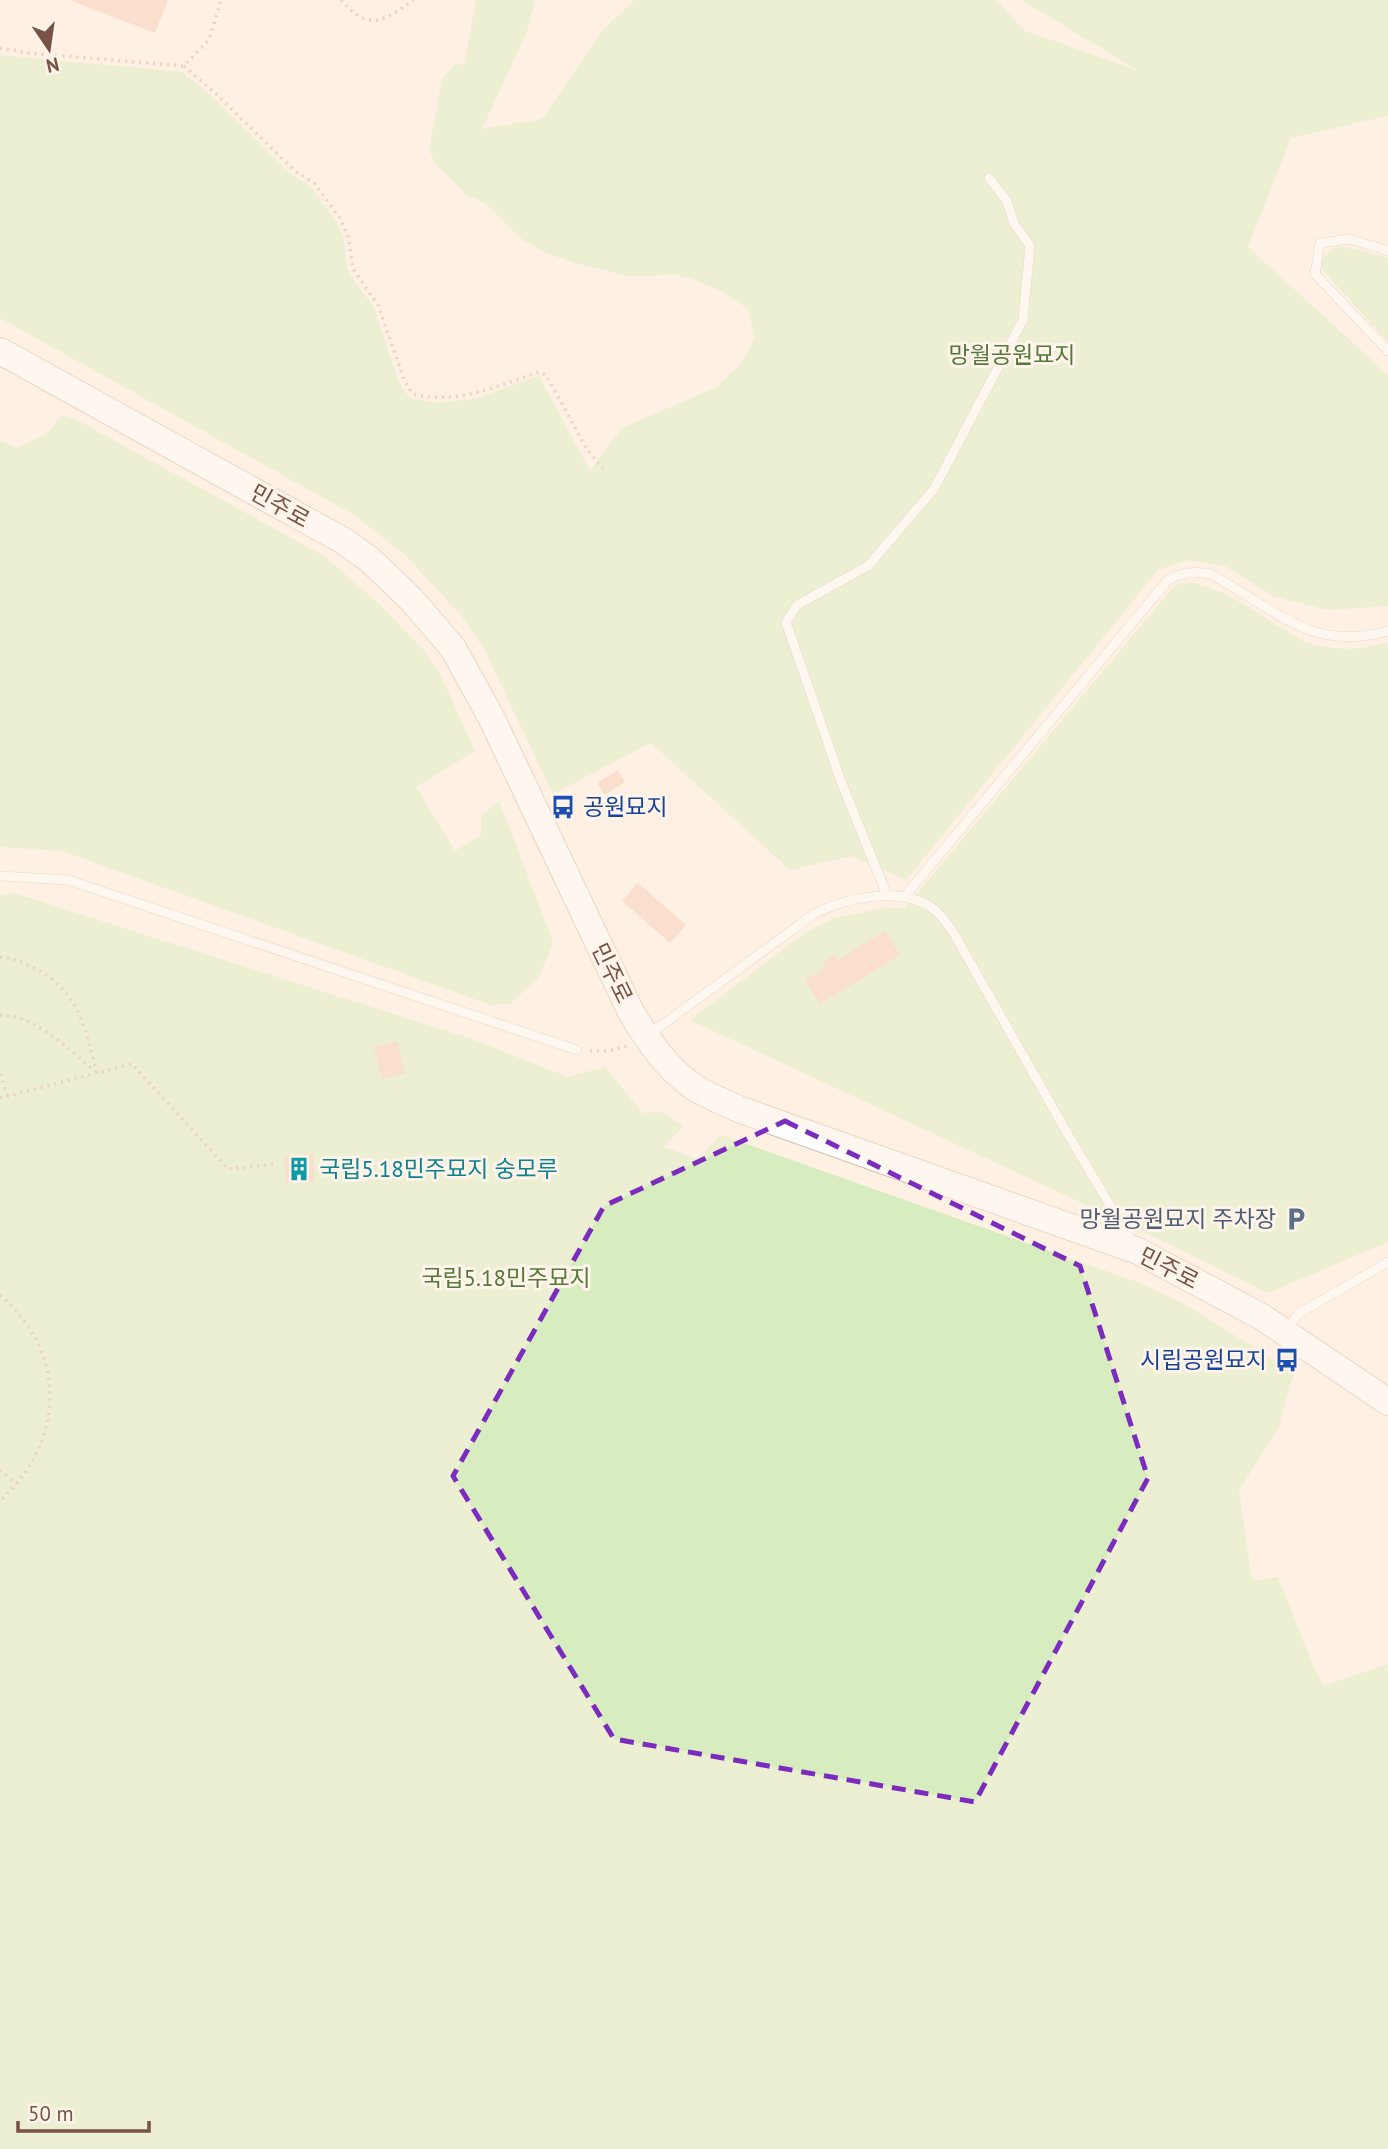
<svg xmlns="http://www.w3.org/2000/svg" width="1388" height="2149" font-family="'PT Sans','Noto Sans KR',sans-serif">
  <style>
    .green { fill: #d7edbf }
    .building { fill: #f6c9b7 }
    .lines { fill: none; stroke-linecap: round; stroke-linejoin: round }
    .service-casing { stroke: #d2b8aa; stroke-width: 10 }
    .secondary-casing { stroke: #d6b7a7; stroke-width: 28 }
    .path { stroke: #dbac9a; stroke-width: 3.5; stroke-dasharray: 2 5; stroke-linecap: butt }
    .service { stroke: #fff; stroke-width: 9 }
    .secondary { stroke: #fff; stroke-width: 26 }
    .marked { fill: none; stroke: #7b2cbf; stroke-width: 5; stroke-dasharray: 14 9; stroke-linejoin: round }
    .labels { text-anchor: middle; stroke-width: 6; stroke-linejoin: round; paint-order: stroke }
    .park-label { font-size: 23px; fill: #54793b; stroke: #fff4ea }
    .street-label { font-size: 23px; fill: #785246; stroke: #fff4ea }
    .transit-label { font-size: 23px; fill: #164399; stroke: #fff4ea; text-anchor: start }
    .culture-label { font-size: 23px; fill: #0d838f; stroke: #fff4ea; text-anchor: start }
    .service-label { font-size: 23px; fill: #4e5e75; stroke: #fff4ea; text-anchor: end }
  </style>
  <rect width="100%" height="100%" fill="#fef0e2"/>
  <g class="green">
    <path d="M476 0H535L527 31 482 129 542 119 602 31 634 0H997L1023 30 1139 71 1021 0H1388V116L1291 138 1248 247 1388 375V606L1327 610 1273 596 1225 566 1188 560 1158 570 906 880 852 856 790 870 651 743 553 794 484 649 460 614 405 555 354 515 0 318V55L182 72 214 98 292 175 310 186 336 220 343 237 348 271 374 308 399 383 409 397 433 403 474 399 539 376 590 471 622 428 717 387 739 366 755 338 748 309 721 291 698 281 678 275 628 276 575 263 549 254 523 240 485 203 468 196 436 164 429 150 442 79 455 64 464 65Z"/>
    <path d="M1341 247 1364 251 1388 258V342L1317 264 1332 249Z"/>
    <path d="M63 415 77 420 324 556 378 603 421 647 440 674 475 751 416 787 455 851 481 835V816L499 801 553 942 539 977 510 1004 491 1005 62 851 0 847V441L17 448 46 434Z"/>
    <path d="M1191 582 1225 593 1303 641C1332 651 1359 651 1388 642V1242L1268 1293 1159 1239 690 1020 803 934 832 919 887 907 904 909 1175 585Z"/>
    <path d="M17 894 472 1039 568 1077 605 1067 643 1113 661 1112 683 1126 664 1147 698 1159 721 1135 1140 1283 1184 1304 1294 1372 1278 1429 1239 1490 1252 1581 1277 1577C1294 1613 1305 1651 1323 1686L1388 1664V2149H0V895Z"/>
  </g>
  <g class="building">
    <path d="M69 0H168L155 33Z"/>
    <path d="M618 770 625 782 605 795 597 783Z"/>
    <path d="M638 883 686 925 670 943 622 901Z"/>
    <path d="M885 931 900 955 820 1004 805 980 825 968 822 963 835 955 838 960Z"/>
    <path d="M397 1041 405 1073 382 1079 374 1047Z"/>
    <path d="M313 1154 315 1182 286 1184 284 1157Z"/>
  </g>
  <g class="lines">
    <g class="service-casing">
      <g id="service">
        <path d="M1388 251 1350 239 1320 243 1315 274 1388 351"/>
        <path d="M0 876 68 880 577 1050"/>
        <path d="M887 895 842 784 786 622 797 605 868 566 934 489 1023 320 1030 246 1014 223 1007 201 989 178"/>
        <path d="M905 896 1168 580C1182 572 1195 571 1210 574 1274 607 1309 653 1388 631"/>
        <path d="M647 1036 814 914C845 898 900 886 931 907 940 913 947 923 953 932L1070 1138 1132 1242"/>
        <path d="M1286 1331 1298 1314 1388 1262"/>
      </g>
    </g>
    <g class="secondary-casing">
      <path id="secondary" d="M0 351 342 540 369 559 411 599 453 648 492 719 631 1012C647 1039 665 1066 691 1085 705 1095 724 1102 741 1110L1138 1251 1262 1317 1388 1402"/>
    </g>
    <g class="path">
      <path d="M341 0C370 33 383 21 414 0"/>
      <path d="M0 48 29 53 184 66 209 40 221 0"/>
      <path d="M184 66 217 95 295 171 314 183 340 218 348 236 353 269 378 305 405 382 413 394C456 405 498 386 539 372L546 375 587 449 603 469"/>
      <path d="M0 957C13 958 24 963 36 969 80 992 85 1029 97 1073"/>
      <path d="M0 1015C36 1015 69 1050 95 1071"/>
      <path d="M590 1051H608L627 1046"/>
      <path d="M0 1074 8 1096"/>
      <path d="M0 1098 132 1064 228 1169 275 1164"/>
      <path d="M0 1295C68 1353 65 1442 0 1501"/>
      <path d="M0 1470 17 1484"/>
    </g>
    <use href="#service" class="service"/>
    <use href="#secondary" class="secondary"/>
  </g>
  <path d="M0 0H1388V2149H0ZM785 1121 1080 1266 1148 1478 975 1802 614 1739 453 1476 604 1206Z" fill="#fef0e2" fill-opacity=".55" fill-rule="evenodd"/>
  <path class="marked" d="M785 1121 1080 1266 1148 1478 975 1802 614 1739 453 1476 604 1206Z"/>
  <defs>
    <g id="bus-bare" transform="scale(1.89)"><path d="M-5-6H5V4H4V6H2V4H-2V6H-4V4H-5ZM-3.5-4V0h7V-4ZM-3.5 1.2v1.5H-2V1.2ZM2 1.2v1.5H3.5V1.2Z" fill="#1a4fb4" stroke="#fff4ea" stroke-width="2.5" paint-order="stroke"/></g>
    <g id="building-bare" transform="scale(1.89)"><path d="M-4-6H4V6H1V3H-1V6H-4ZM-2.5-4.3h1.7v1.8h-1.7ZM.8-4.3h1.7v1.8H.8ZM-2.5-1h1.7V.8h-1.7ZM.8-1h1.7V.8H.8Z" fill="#0f9aa8" stroke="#fff4ea" stroke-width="2.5" paint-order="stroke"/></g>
    <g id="parking-bare" transform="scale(1.89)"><path d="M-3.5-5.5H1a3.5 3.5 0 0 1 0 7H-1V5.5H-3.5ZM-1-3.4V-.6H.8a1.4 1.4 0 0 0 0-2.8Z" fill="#5c6f8a" stroke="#fff4ea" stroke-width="2.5" paint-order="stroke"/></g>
  </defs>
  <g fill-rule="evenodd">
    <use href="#bus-bare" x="563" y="807"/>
    <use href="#building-bare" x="299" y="1169"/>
    <use href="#parking-bare" x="1296" y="1219"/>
    <use href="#bus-bare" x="1287" y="1360"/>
  </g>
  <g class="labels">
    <g class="park-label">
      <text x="1012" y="363">망월공원묘지</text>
      <text x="506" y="1286">국립5.18민주묘지</text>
    </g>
    <g class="street-label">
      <text transform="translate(280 506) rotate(29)" y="8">민주로</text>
      <text transform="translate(612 973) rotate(64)" y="8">민주로</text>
      <text transform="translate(1169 1268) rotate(27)" y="8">민주로</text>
    </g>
    <g class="transit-label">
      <text x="583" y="815">공원묘지</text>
      <text x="1267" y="1368" text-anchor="end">시립공원묘지</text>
    </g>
    <g class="culture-label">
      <text x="319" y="1177">국립5.18민주묘지 숭모루</text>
    </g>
    <g class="service-label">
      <text x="1276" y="1227">망월공원묘지 주차장</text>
    </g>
  </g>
  <g transform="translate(49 49) rotate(167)" stroke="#fff4ea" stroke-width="5" paint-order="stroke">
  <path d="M0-5L12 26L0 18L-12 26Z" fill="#785246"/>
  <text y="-10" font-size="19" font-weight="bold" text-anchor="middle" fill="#785246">N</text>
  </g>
  <path d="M18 2121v10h131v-10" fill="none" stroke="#785246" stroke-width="3.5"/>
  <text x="28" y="2121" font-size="21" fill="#785246" stroke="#fff4ea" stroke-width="5" paint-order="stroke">50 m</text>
</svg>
